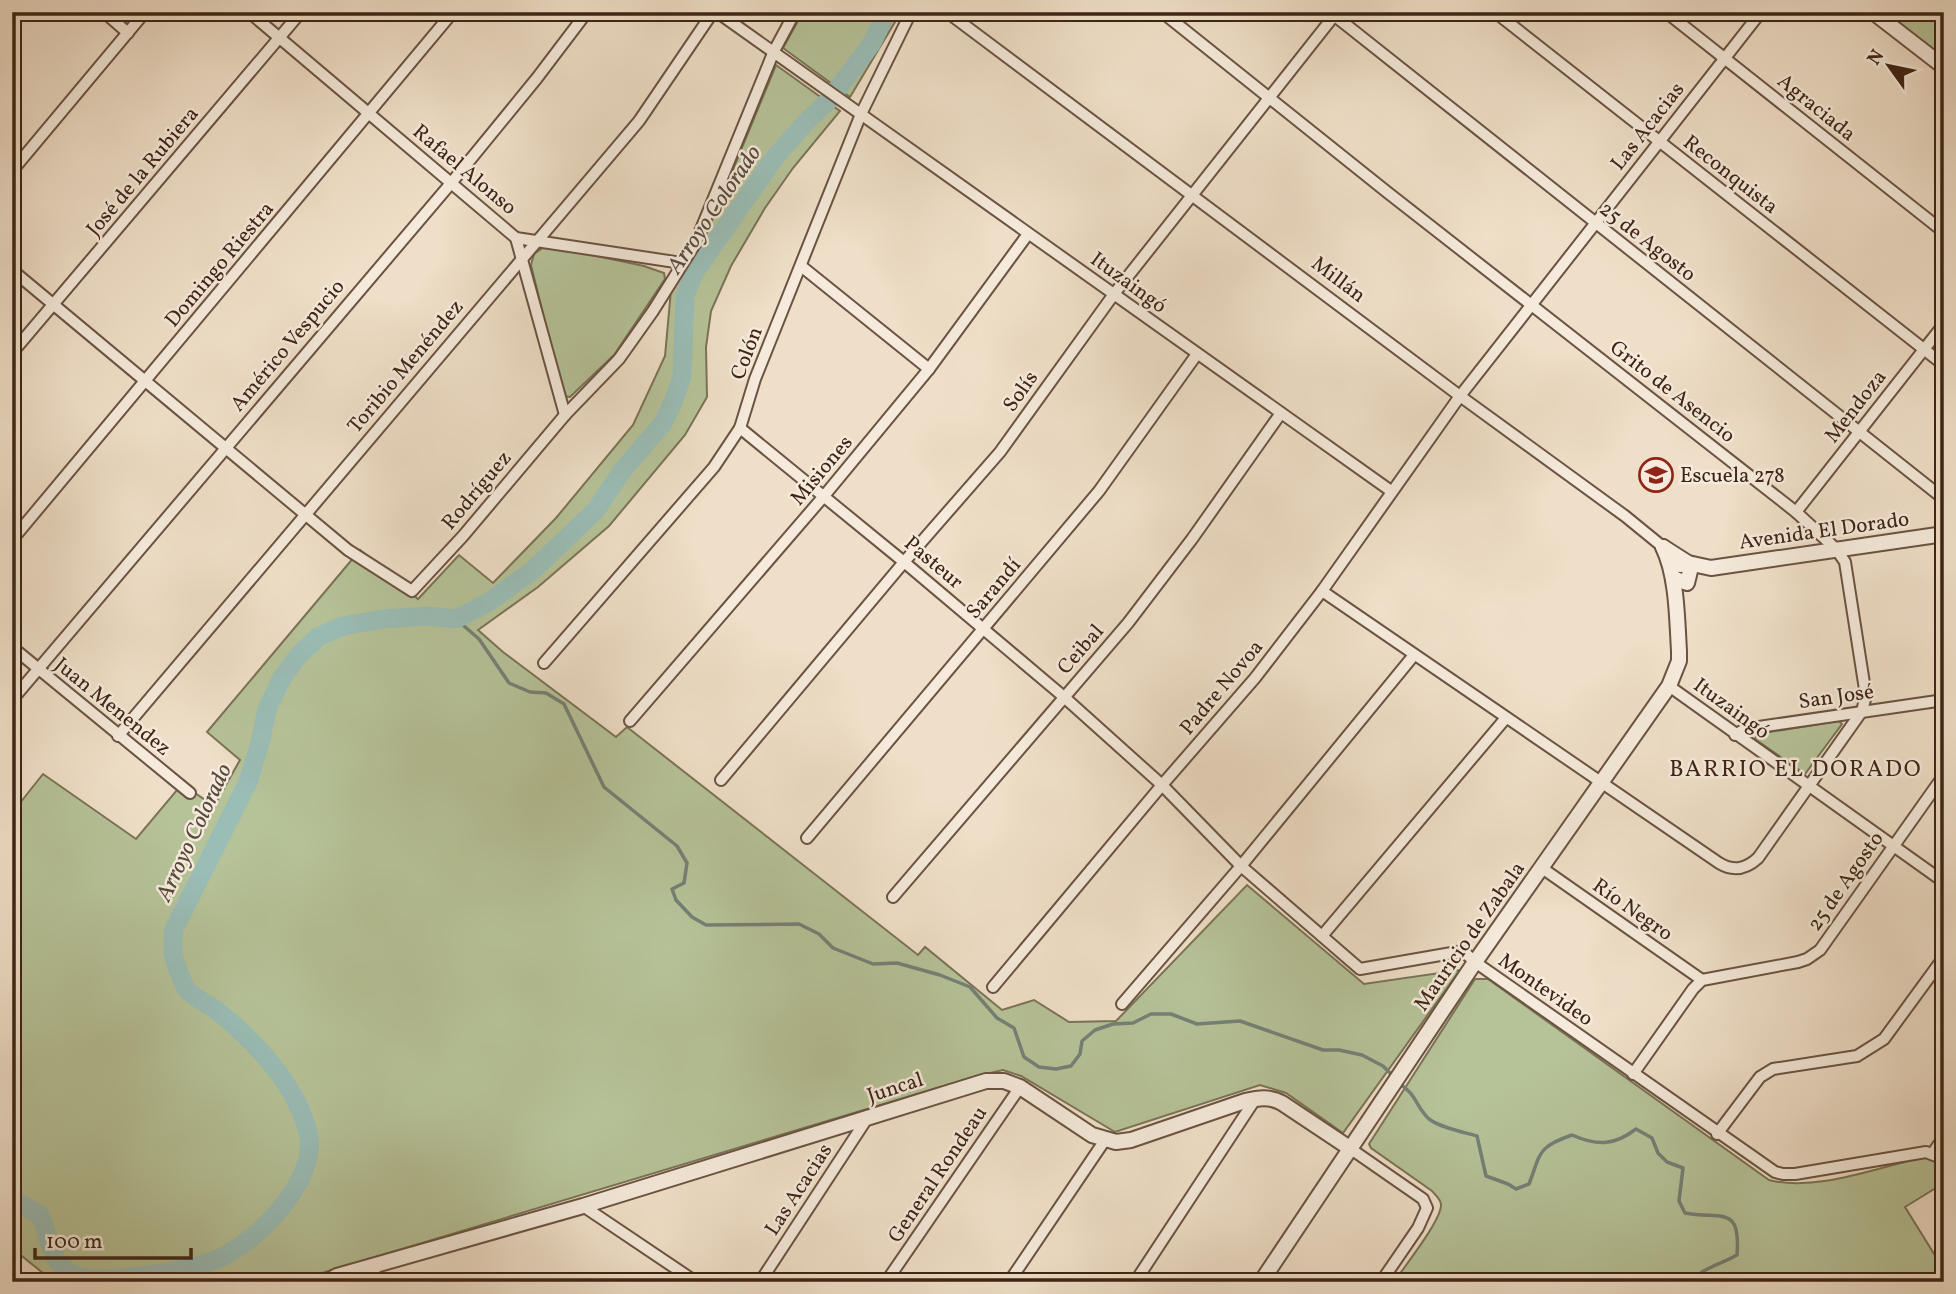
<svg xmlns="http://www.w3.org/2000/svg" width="1956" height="1294" font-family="Vollkorn,serif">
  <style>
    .green { fill: #b6c298; stroke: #7a7356; stroke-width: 2 }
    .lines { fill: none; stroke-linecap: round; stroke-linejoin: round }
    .stream { stroke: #758076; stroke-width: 3.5 }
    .river { stroke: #9abdb6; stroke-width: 19 }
    .minor-casing { stroke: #6a5342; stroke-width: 14 }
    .tertiary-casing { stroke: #6a5342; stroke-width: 18 }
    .minor { stroke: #f5eadb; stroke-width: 10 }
    .tertiary { stroke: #f5eadb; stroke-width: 14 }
    .labels { text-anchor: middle; stroke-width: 5; stroke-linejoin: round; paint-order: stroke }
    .street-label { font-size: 21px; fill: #3e2415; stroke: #f5eadb }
    .poi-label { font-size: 21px; fill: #3e2415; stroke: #f5eadb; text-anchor: start }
    .water-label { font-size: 23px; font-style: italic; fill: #554a3d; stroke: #f5eadb }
    .neighbourhood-label { font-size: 23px; letter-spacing: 2px; fill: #3e2415; stroke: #f5eadb }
  </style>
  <rect width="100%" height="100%" fill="#efdfc8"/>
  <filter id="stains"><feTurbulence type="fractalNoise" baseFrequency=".00286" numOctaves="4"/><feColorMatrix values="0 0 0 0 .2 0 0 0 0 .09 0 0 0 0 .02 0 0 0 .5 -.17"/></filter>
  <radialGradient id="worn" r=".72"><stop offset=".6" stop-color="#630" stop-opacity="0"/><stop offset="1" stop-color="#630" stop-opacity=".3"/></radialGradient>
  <g class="green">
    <path d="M803 12H901L850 97 783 48Z"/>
    <path d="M1878 12H1944V64Z"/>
    <path d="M776 65 840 111 793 168 765 208 731 266 711 311 706 347 707 397 685 435 609 526 538 587 478 630 503 652 616 737 627 727 918 955 925 947 1002 1010 1034 1000 1069 1022 1116 1021 1247 885 1364 984 1460 970 1343 1133 1286 1093 1260 1085 1115 1132 1021 1076 1003 1070 977 1076 312 1276 308 1282H54L12 1248V813L43 774 136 839 182 784 214 806 240 760 207 732 360 550 418 599 459 555 493 583 556 518 633 425 665 356 671 290 706 235Z"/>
    <path d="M544 247H554L644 266 664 273 665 279 614 355 570 397 563 396 531 265 534 254Z"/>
    <path d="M1839 721 1842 724 1805 774 1755 739 1757 734Z"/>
    <path d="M1475 979H1488L1769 1180C1816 1192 1875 1168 1921 1158H1930L1944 1166V1183L1905 1207 1941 1265 1944 1264V1282H1394C1404 1267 1441 1221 1441 1205 1441 1199 1436 1196 1432 1191L1371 1148 1369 1144Z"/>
  </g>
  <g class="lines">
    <g class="stream">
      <path d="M456 619 479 639 509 683 530 692 546 693 564 704 604 787 677 846 687 863 684 883 672 889 676 900 692 917 706 925 799 924 819 934 833 948 873 964 897 963 940 975 970 987 997 1018 1014 1028 1024 1057 1039 1067 1056 1069 1071 1066 1080 1054 1082 1041 1095 1030 1113 1024 1133 1023 1151 1014H1171L1197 1024 1240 1021 1323 1050H1339L1362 1055 1383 1066 1393 1076"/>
      <path d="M1400 1084C1417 1095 1416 1107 1429 1119 1441 1128 1463 1132 1477 1136L1486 1176 1508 1184 1516 1189 1529 1184C1541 1153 1537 1147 1572 1135 1597 1146 1614 1146 1636 1129L1652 1138 1658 1153 1667 1162 1683 1168 1679 1201 1685 1213C1721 1220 1741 1204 1737 1255 1720 1265 1703 1267 1691 1282"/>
    </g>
    <path class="river" d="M12 1199 40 1215C48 1232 49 1255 63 1268 79 1282 105 1279 125 1278 153 1275 186 1271 213 1261 255 1245 320 1180 308 1132 296 1085 257 1044 221 1014 211 1005 195 999 186 989 184 986 182 979 180 975 172 955 172 950 174 929L248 782 260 743 267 709 282 678 298 656 318 637 343 626 383 619 426 616 456 619 489 602 533 570 596 510 622 471 663 423 674 400 682 376 685 296 694 273 776 156 805 123 830 99 872 43 884 18 885 12"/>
    <g class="minor-casing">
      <g id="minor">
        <path d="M104 12 128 33"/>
        <path d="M249 12 516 238 565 415"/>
        <path d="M717 12 1391 491"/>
        <path d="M947 12 1460 396 1625 516 1663 547"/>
        <path d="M1162 12 1387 192 1796 512 1836 549 1845 562 1866 696 1862 711 1758 858C1746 869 1734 872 1719 863L1322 591"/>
        <path d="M1330 12 1944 499"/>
        <path d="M1495 12 1944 365"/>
        <path d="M1666 12 1944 232"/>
        <path d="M12 171 145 12"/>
        <path d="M516 238 682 263"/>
        <path d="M801 266 929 369"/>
        <path d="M12 270 348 550 412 591 463 536 565 415 619 359 653 311 695 244 774 51 795 12"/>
        <path d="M12 353 301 12"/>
        <path d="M740 428 904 562 1064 697 1162 785 1241 866 1360 969 1463 951 1475 962 1775 1172 1783 1174H1795L1926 1152 1944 1159"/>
        <path d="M1796 512 1944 324"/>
        <path d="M12 540 453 12"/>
        <path d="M12 647 190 793"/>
        <path d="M544 663 714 467 740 428 755 379 861 114 911 12"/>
        <path d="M1669 686 1944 882"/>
        <path d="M12 700 452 182 537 78 587 12"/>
        <path d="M630 721 824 496 929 369 1028 234"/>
        <path d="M1735 735 1745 729 1944 700"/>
        <path d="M118 736 639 121 713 12"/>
        <path d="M721 780 904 562 1000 452 1114 294 1337 12"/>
        <path d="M807 838 1099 491 1197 354"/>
        <path d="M1542 868 1702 980"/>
        <path d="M893 897 1128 623 1192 539 1281 413"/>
        <path d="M1322 936 1505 719"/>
        <path d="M993 987 1162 785 1255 678 1322 591 1460 396 1761 12"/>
        <path d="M1122 1004 1241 866 1414 655"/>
        <path d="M1633 1074 1693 989 1702 980 1798 962 1807 959 1820 950 1944 775"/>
        <path d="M1717 1134 1760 1077 1773 1069 1857 1056 1884 1039 1944 957"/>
        <path d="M1351 1149 1423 1199 1427 1208 1418 1228 1381 1282"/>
        <path d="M1932 1154 1944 1137"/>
        <path d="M583 1206 696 1282"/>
        <path d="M369 1267 382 1282"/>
        <path d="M760 1282 868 1117"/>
        <path d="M886 1282 1020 1087"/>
        <path d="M1009 1282 1105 1140"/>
        <path d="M1135 1282 1256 1098"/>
      </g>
    </g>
    <g class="tertiary-casing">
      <g id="tertiary">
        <path d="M1873 12 1944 67"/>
        <path d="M1663 547 1688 563 1711 568 1944 534"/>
        <path d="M1673 578 1687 583 1690 571 1688 563 1680 565"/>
        <path d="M326 1282 337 1276 583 1206 986 1081H1004L1020 1087 1092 1135 1116 1142 1131 1140 1245 1101C1258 1098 1270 1096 1282 1103L1351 1149"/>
        <path d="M1261 1282 1475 962 1669 686 1679 661V651C1677 618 1677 576 1663 547"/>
      </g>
    </g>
    <use href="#minor" class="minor"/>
    <use href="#tertiary" class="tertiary"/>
  </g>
  <defs>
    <g id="school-ring" transform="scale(1.75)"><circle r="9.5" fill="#f5eadb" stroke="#8f2418" stroke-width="1.5"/><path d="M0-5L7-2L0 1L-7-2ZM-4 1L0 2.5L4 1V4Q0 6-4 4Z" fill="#8f2418"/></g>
  </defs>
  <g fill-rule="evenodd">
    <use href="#school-ring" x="1656" y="475"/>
  </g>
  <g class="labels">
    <g class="street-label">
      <text transform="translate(1817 107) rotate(39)" y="7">Agraciada</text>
      <text transform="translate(1647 126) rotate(-52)" y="7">Las Acacias</text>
      <text transform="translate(465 169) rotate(40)" y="7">Rafael Alonso</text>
      <text transform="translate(142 171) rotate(-50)" y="7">José de la Rubiera</text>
      <text transform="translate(1731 174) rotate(38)" y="7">Reconquista</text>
      <text transform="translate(1648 241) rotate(38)" y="7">25 de Agosto</text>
      <text transform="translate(219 264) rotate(-50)" y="7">Domingo Riestra</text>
      <text transform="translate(1339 279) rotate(37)" y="7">Millán</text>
      <text transform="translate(1129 282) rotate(36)" y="7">Ituzaingó</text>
      <text transform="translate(287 345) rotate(-50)" y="7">Américo Vespucio</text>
      <text transform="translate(746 353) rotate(-69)" y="7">Colón</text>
      <text transform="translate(405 366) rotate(-50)" y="7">Toribio Menéndez</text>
      <text transform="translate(1020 391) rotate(-55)" y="7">Solís</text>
      <text transform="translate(1673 391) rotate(38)" y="7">Grito de Asencio</text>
      <text transform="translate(1855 406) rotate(-52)" y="7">Mendoza</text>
      <text transform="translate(821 470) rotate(-50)" y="7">Misiones</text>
      <text transform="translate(476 490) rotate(-50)" y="7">Rodríguez</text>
      <text transform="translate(1824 530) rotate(-8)" y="7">Avenida El Dorado</text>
      <text transform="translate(934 562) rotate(40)" y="7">Pasteur</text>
      <text transform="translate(993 588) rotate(-50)" y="7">Sarandí</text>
      <text transform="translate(1080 649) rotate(-49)" y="7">Ceibal</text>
      <text transform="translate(1221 687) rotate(-50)" y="7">Padre Novoa</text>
      <text transform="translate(1836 696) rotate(-8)" y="7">San José</text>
      <text transform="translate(113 706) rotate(39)" y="7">Juan Menendez</text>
      <text transform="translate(1732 708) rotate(36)" y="7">Ituzaingó</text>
      <text transform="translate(1845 881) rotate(-55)" y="7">25 de Agosto</text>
      <text transform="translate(1633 909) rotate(35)" y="7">Río Negro</text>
      <text transform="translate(1469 936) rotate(-55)" y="7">Mauricio de Zabala</text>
      <text transform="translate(1546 989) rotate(35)" y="7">Montevideo</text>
      <text transform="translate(895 1087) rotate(-18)" y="7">Juncal</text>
      <text transform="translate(937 1174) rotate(-56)" y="7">General Rondeau</text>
      <text transform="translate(798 1189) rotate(-57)" y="7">Las Acacias</text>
    </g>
    <g class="poi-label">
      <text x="1680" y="482">Escuela 278</text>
    </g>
    <g class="water-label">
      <text transform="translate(713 209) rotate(-56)" y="8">Arroyo Colorado</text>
      <text transform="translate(193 832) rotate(-65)" y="8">Arroyo Colorado</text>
    </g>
    <g class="neighbourhood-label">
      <text x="1796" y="776">BARRIO EL DORADO</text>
    </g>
  </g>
  <rect width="1956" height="1294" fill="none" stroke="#efdfc8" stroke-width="42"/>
  <rect x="14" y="14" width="1928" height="1266" fill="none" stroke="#3e2415" stroke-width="3.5"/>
  <rect x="21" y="21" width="1914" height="1252" fill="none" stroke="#3e2415" stroke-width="2"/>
  <g transform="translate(1889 66) rotate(303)" stroke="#f5eadb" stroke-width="5" paint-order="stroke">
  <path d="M0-5L12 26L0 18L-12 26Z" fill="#3e2415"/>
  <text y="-10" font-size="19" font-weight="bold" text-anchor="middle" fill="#3e2415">N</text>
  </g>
  <path d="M35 1248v10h156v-10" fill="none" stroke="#3e2415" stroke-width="3.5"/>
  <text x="46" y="1248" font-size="21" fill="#3e2415" stroke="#f5eadb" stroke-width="5" paint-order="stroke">100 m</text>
  <rect width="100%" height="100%" filter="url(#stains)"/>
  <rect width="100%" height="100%" fill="url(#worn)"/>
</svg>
